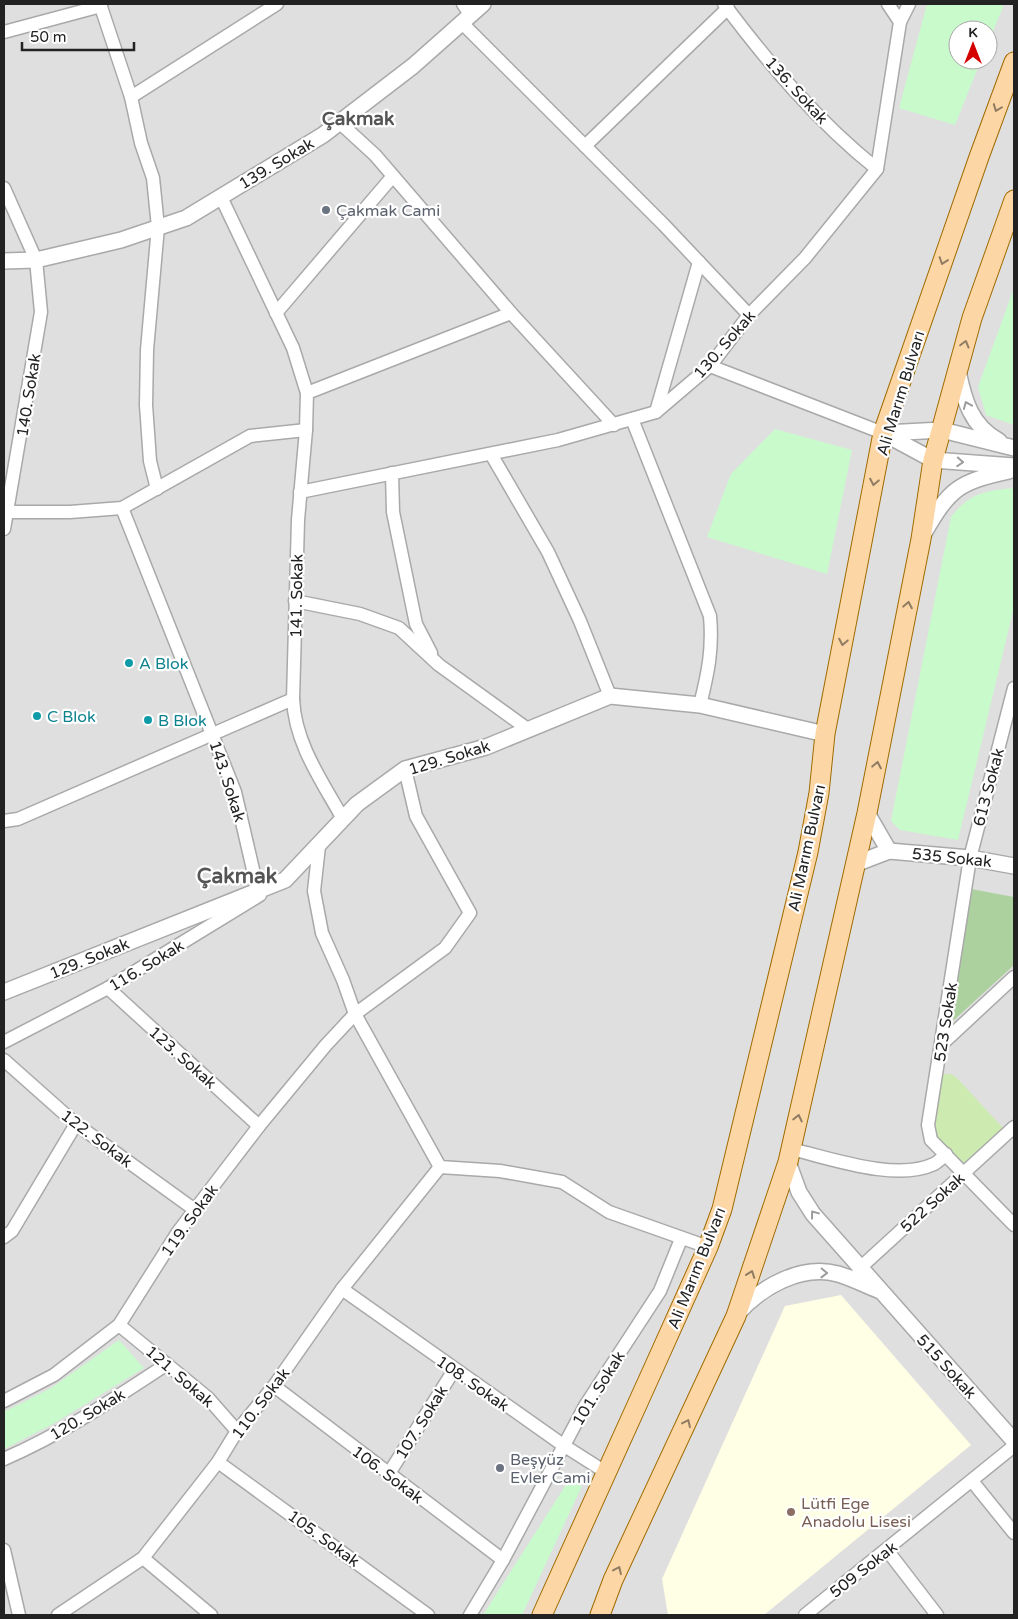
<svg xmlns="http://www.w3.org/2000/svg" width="1018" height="1619" font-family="'Varela Round',sans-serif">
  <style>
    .residential { fill: #e0dfdf; fill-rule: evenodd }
    .education { fill: #ffffe5 }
    .grass { fill: #cdebb0 }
    .forest { fill: #add19e }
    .park { fill: #c8facc }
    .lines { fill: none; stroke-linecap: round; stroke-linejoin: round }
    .minor-casing { stroke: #a9a9a9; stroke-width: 15 }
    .tertiary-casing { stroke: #a9a9a9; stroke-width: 18 }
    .primary-casing { stroke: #a06b00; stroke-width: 21 }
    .minor { stroke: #fff; stroke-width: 12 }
    .tertiary { stroke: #fff; stroke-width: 15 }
    .primary { stroke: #fcd6a4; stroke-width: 19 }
    .oneway { stroke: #8f7c63 }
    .oneway2 { stroke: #9c9c9c }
    .worship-dot { fill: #6b7280; stroke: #fff; stroke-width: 2 }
    .culture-dot { fill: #0f9aa8; stroke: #fff; stroke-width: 2 }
    .education-dot { fill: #8d6e63; stroke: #fff; stroke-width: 2 }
    .labels { text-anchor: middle; stroke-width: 4.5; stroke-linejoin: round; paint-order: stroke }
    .street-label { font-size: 16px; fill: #222; stroke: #fff }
    .worship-label { font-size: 16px; fill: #5b616d; stroke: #fff; text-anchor: start }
    .culture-label { font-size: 16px; fill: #0d838f; stroke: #fff; text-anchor: start }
    .education-label { font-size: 16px; fill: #785e54; stroke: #fff; text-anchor: start }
    .quarter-label { font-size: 19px; font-weight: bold; fill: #555; stroke: #fff }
    .district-label { font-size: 21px; font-weight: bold; fill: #555; stroke: #fff }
  </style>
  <rect width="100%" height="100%" fill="#f2efe9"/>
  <path class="residential" d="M4 4H1014V1615H4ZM958 30H988V60H958Z"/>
  <path class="education" d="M841 1295 971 1445 764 1615H668L662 1579 785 1306Z"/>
  <path class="grass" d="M941 1074H951L957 1078 1003 1128 960 1166 934 1137 933 1127Z"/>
  <path class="forest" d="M971 889 1014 897V965L954 1020 950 1014Z"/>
  <g class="park">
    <path d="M927 4H1004L988 44V30H958V60H981L955 125 899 108Z"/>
    <path d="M1014 288V425L986 415 978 387Z"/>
    <path d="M775 429 852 450 827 574 707 537 731 474Z"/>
    <path d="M1014 488V607L958 840 900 830 891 821 951 517C969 493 985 491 1014 488Z"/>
    <path d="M119 1340 144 1368 53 1424 4 1449V1412L51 1388Z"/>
    <path d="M569 1480 582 1486 522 1615H483Z"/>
  </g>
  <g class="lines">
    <g class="minor-casing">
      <g id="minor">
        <path d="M100 4 131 97 141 143 153 178 158 227 147 350 146 405 150 461 157 489"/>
        <path d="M463 4 470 14"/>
        <path d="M724 4C769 64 818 122 877 169"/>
        <path d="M888 4 900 22"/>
        <path d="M461 22 664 225 749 315"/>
        <path d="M4 32 101 6"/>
        <path d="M131 97 277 4"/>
        <path d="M339 122 375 155 511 313 614 425"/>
        <path d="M585 146 728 8"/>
        <path d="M4 188 36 260 41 312 4 529"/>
        <path d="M276 313 393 176"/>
        <path d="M710 366 883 433"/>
        <path d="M307 393 511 313"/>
        <path d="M656 412 699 262"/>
        <path d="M632 419 710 616C713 649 708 673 700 705"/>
        <path d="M491 454 548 552 580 621 610 696"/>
        <path d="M392 473 393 512 416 624 431 653"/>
        <path d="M300 492 558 440 656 412 710 366 749 315 805 258 877 169 900 22 909 4"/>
        <path d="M122 508 235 792 258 891"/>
        <path d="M8 512H70L122 508 250 436 306 430"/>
        <path d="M295 601 360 614 399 628 439 665 529 730"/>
        <path d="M1014 688 970 858 928 1125 931 1140 1014 1225"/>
        <path d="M293 699C295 744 322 781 343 819"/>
        <path d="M4 821 18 819 293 699 298 520 306 430 307 393 293 348 221 197"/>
        <path d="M319 846 314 891 322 933 343 980 355 1014 440 1167 500 1171 562 1182 609 1212 708 1247"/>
        <path d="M108 988 259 1126"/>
        <path d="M4 1042 108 988 260 895"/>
        <path d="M943 1043 1014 977"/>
        <path d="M4 1060 76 1124 195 1210"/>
        <path d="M791 1149C830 1158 896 1182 934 1164 938 1162 942 1158 946 1154"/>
        <path d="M4 1237 12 1231 76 1124"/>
        <path d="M857 1276 860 1268 1014 1127"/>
        <path d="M342 1289 563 1445 607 1473"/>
        <path d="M119 1325 208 1398 237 1431"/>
        <path d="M274 1386 503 1560"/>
        <path d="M4 1401 54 1375 119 1325 178 1232 259 1126 326 1045 355 1014 445 948 470 913 416 816 405 769"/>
        <path d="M4 1459C62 1434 114 1399 167 1364"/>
        <path d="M218 1462 428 1615"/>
        <path d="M388 1475 454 1370"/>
        <path d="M972 1481 1014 1533"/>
        <path d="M4 1550 19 1615"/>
        <path d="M887 1550 937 1615"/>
        <path d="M143 1558 211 1615"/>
        <path d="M58 1615 143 1558 218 1462 237 1431 274 1386 342 1289 440 1167"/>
        <path d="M470 1615 503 1560 585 1406 660 1291 681 1239"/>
        <path d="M805 1615 1014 1446"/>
      </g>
    </g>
    <g class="tertiary-casing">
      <g id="tertiary">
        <path d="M4 261 36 260 121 240 186 218 323 135 413 66 483 4"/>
        <path d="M958 371C964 400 971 426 999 441"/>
        <path d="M883 433 933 460 1014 466"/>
        <path d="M885 433 942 430 1014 448"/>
        <path d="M924 533C950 488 959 482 1009 471"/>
        <path d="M867 813 889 851"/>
        <path d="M855 864 889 851 970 858 1014 866"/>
        <path d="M4 992 285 880 357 804 405 769 486 747 610 696 700 705 825 734"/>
        <path d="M788 1162 799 1192 813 1214 1014 1441"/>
        <path d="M737 1314C761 1287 801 1264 838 1274 852 1278 865 1285 878 1290"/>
      </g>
    </g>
    <g class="primary-casing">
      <g id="primary">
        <path d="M542 1615 655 1365 708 1247 722 1209 808 852 819 793 825 734 883 433 979 157 1014 62"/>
        <path d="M600 1615 613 1580 736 1316 788 1162 867 813 921 539 933 460 972 318 1014 200"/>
      </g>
    </g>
    <use href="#minor" class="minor"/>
    <use href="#tertiary" class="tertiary"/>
    <use href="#primary" class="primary"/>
  </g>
  <defs><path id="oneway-chevron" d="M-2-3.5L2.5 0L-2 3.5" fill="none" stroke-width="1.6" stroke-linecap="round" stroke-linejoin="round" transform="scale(1.25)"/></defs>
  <g class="oneway">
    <use href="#oneway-chevron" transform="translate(997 108) rotate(111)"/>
    <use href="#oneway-chevron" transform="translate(943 261) rotate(109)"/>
    <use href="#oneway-chevron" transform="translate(965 344) rotate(-75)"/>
    <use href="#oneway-chevron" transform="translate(874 482) rotate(101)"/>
    <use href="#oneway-chevron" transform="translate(908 605) rotate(-79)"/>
    <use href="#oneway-chevron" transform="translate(843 642) rotate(101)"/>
    <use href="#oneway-chevron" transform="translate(877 765) rotate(-79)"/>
    <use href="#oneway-chevron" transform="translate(798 1118) rotate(-77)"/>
    <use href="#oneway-chevron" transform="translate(751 1274) rotate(-70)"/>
    <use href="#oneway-chevron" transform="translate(687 1423) rotate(-65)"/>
    <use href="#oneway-chevron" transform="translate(618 1570) rotate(-65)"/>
  </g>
  <g class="oneway2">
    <use href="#oneway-chevron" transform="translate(967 405) rotate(-112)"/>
    <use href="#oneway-chevron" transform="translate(960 462) rotate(4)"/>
    <use href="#oneway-chevron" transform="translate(814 1214) rotate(-127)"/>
    <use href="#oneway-chevron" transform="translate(824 1273) rotate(1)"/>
  </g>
  <g class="worship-dot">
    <circle cx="326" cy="210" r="5"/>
    <circle cx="500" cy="1468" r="5"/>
  </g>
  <g class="culture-dot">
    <circle cx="129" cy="663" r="5"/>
    <circle cx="37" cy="716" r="5"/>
    <circle cx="148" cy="720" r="5"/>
  </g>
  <circle class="education-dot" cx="791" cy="1512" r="5"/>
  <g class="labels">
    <g class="street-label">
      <text transform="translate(797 90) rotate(48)" y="6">136. Sokak</text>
      <text transform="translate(276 163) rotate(-31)" y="6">139. Sokak</text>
      <text transform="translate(724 344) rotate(-49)" y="6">130. Sokak</text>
      <text transform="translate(900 393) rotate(-73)" y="6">Ali Marım Bulvarı</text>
      <text transform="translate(28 395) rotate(-81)" y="6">140. Sokak</text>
      <text transform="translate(296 596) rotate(-89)" y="6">141. Sokak</text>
      <text transform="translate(449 757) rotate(-17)" y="6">129. Sokak</text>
      <text transform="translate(228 781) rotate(72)" y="6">143. Sokak</text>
      <text transform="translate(988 787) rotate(-75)" y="6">613 Sokak</text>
      <text transform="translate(806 848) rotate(-78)" y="6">Ali Marım Bulvarı</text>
      <text transform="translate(952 857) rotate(6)" y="6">535 Sokak</text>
      <text transform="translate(89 958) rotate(-22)" y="6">129. Sokak</text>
      <text transform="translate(146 965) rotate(-31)" y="6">116. Sokak</text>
      <text transform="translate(945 1022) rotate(-81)" y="6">523 Sokak</text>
      <text transform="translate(183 1057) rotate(42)" y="6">123. Sokak</text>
      <text transform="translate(97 1138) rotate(37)" y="6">122. Sokak</text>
      <text transform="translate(932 1202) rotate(-42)" y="6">522 Sokak</text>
      <text transform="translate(189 1220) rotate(-54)" y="6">119. Sokak</text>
      <text transform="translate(696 1268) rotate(-68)" y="6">Ali Marım Bulvarı</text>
      <text transform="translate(947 1366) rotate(48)" y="6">515 Sokak</text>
      <text transform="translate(180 1376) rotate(41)" y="6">121. Sokak</text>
      <text transform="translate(473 1383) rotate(35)" y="6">108. Sokak</text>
      <text transform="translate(598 1388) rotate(-58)" y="6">101. Sokak</text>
      <text transform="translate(260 1403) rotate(-53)" y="6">110. Sokak</text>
      <text transform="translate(87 1414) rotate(-31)" y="6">120. Sokak</text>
      <text transform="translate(421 1422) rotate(-58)" y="6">107. Sokak</text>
      <text transform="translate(388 1474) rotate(37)" y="6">106. Sokak</text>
      <text transform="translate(324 1538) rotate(36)" y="6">105. Sokak</text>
      <text transform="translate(863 1569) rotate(-38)" y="6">509 Sokak</text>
    </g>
    <g class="worship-label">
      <text x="336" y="216">Çakmak Cami</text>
      <text x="510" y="1465">Beşyüz<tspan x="510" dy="18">Evler Cami</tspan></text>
    </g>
    <g class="culture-label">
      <text x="139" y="669">A Blok</text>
      <text x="47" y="722">C Blok</text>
      <text x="158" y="726">B Blok</text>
    </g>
    <g class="education-label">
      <text x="801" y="1509">Lütfi Ege<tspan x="801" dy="18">Anadolu Lisesi</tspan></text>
    </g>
    <g class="quarter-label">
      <text x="358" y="125">Çakmak</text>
    </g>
    <g class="district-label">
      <text x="237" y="883">Çakmak</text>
    </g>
  </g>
  <rect width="1018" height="1619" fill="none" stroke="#222222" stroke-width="10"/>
  <g transform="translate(973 45)"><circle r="24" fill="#ffffff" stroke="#a7a7a7"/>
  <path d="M0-4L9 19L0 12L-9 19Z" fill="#d40000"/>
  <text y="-8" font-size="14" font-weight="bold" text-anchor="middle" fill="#222222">K</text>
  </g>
  <path d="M22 42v8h112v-8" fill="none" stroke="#222222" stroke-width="2.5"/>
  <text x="30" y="42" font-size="15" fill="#222222" stroke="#ffffff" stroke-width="4" paint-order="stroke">50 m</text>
</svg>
